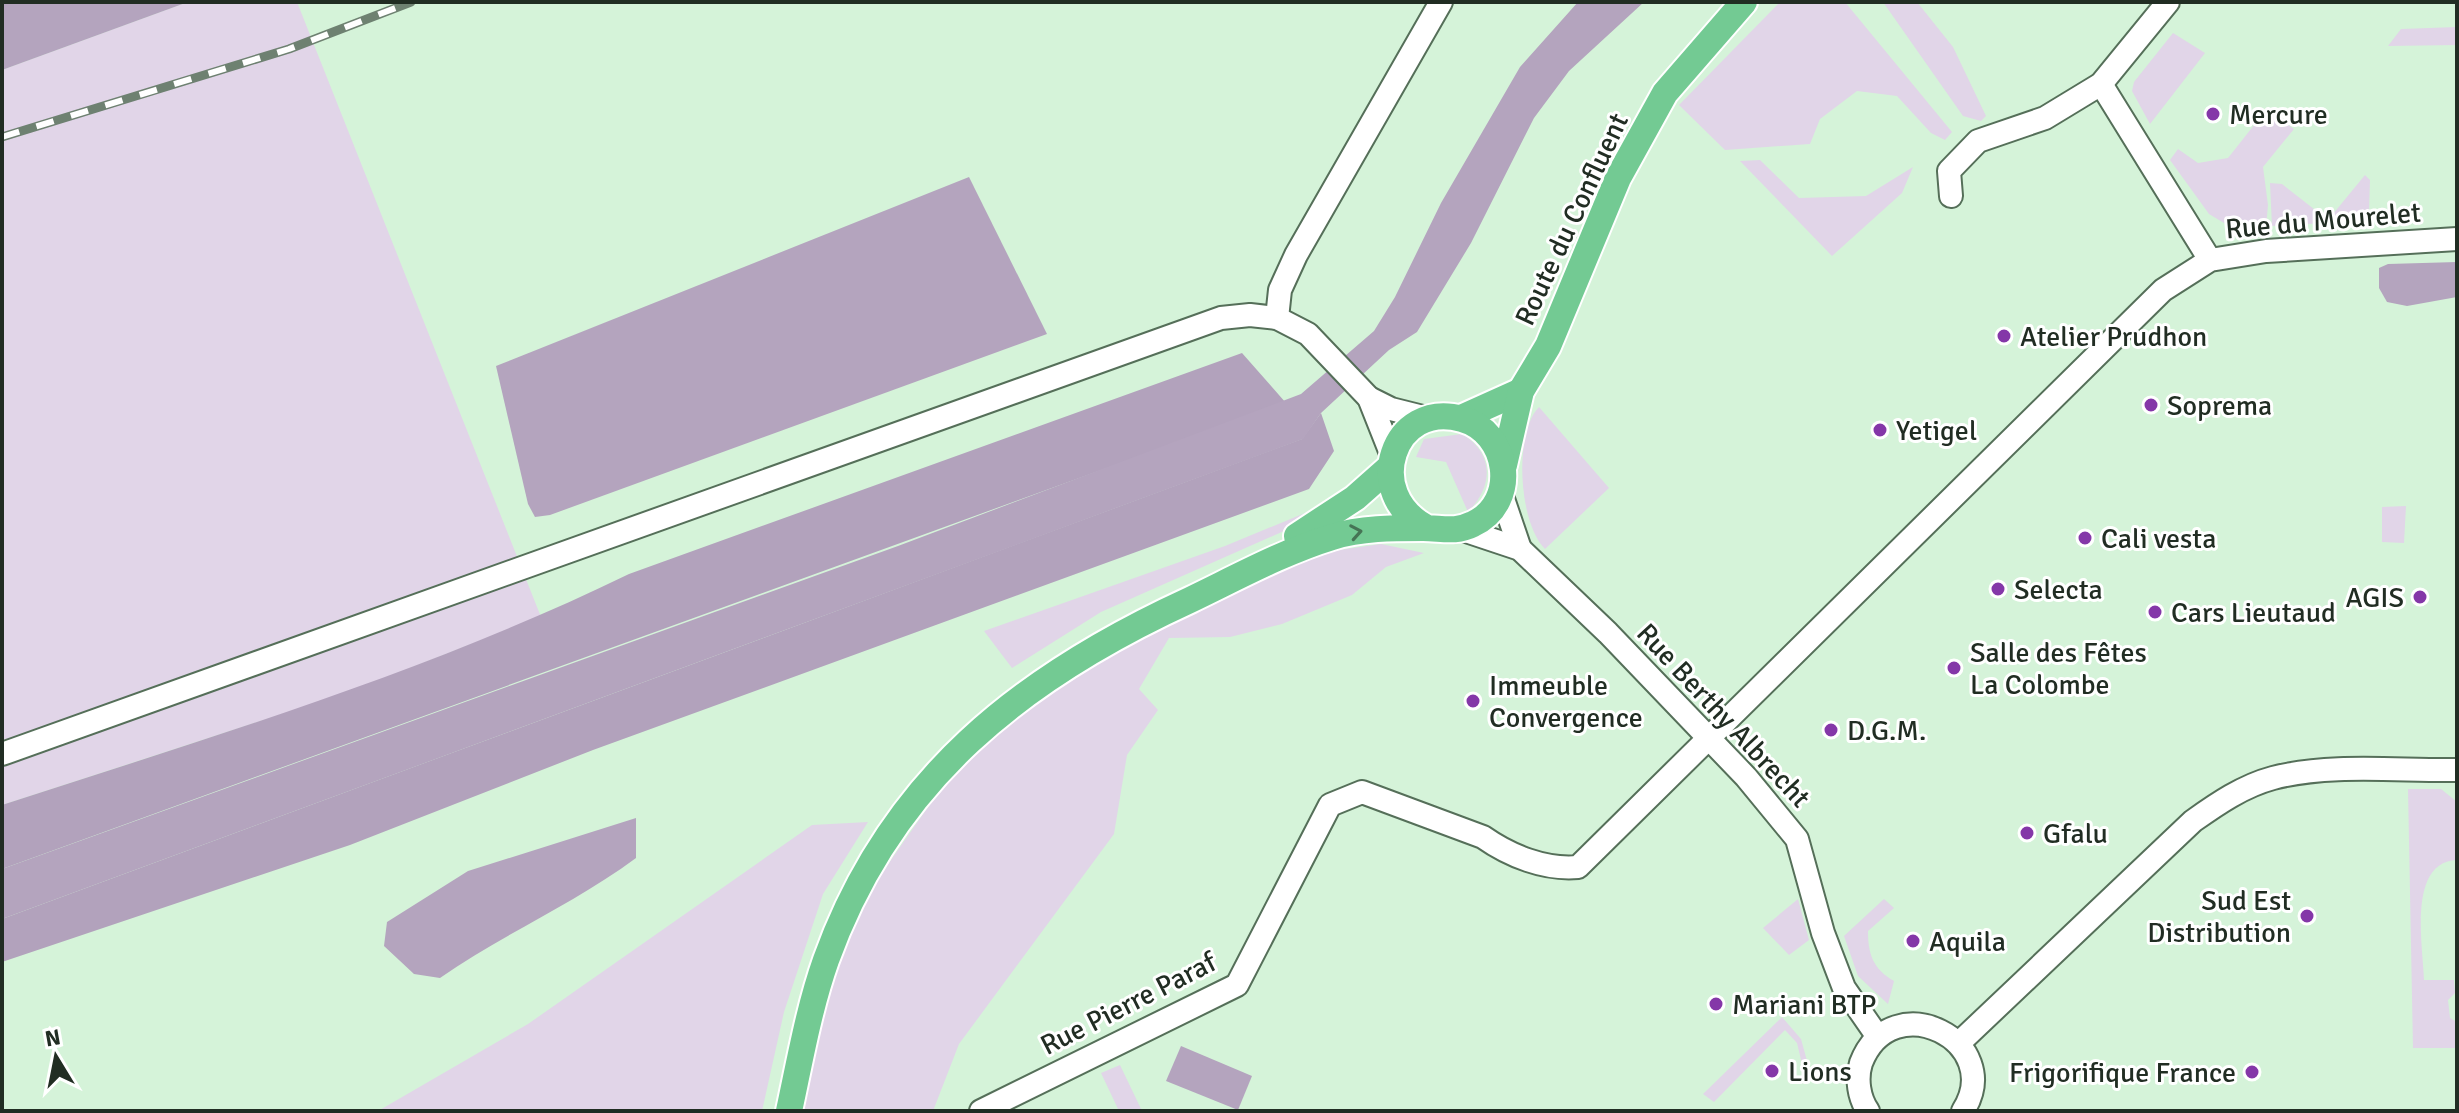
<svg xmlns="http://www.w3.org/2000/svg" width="2459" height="1113" font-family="Signika,sans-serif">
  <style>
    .green { fill: #e1d5e8 }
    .forest { fill: #b2a2bc }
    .water { fill: #b4a4be }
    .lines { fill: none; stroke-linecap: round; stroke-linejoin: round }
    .minor-casing { stroke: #556f59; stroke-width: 26 }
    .major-casing { stroke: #fff; stroke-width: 30 }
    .minor { stroke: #fff; stroke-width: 22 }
    .major { stroke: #73ca93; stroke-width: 26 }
    .rail-casing { stroke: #6e8171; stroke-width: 9 }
    .rail { stroke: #fff; stroke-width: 6; stroke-dasharray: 18; stroke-linecap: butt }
    .oneway { stroke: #467455 }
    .poi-dot { fill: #8437a8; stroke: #fff; stroke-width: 3 }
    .labels { text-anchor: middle; stroke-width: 6; stroke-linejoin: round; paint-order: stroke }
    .poi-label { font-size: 28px; fill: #212d23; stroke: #fff; text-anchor: start }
    .street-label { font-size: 28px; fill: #212d23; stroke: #fff }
  </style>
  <rect width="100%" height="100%" fill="#d5f3d9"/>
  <g class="green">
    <path d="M188 2H297L541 617 344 694 2 805V70Z"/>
    <path d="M1780 2H1845L1952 132 1945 140 1931 133 1897 96 1857 91 1820 119 1810 144 1725 150 1679 105Z"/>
    <path d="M1883 2H1917L1953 47 1986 116 1981 121 1963 116Z"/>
    <path d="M2457 27V45L2388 46 2401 29Z"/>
    <path d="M2173 33 2205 53 2150 124 2132 91 2134 82Z"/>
    <path d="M2266 110 2294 129 2263 167 2268 205 2266 227 2224 223 2209 214 2170 160 2178 149 2198 163 2228 158Z"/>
    <path d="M1760 160 1799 198 1866 196 1913 167 1902 193 1832 256 1740 161Z"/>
    <path d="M2365 175 2370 180 2369 211 2360 221 2272 226 2270 183 2282 184 2328 220Z"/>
    <path d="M1539 407 1609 488 1545 549C1519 524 1513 433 1539 407Z"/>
    <path d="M1462 434C1495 454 1493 487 1468 512L1446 462 1416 457 1424 439Z"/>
    <path d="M1343 493 1320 515 1101 612 1012 668 984 631 1225 546 1317 508 1334 495Z"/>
    <path d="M2406 506 2404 543 2382 542V507Z"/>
    <path d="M1381 544 1424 553 1386 567 1352 595 1282 624 1230 637 1169 638 1139 689 1158 710 1127 755 1114 834 959 1044 933 1111H801L824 1007 847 944 877 880 935 797 994 731 1092 660 1311 554Z"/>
    <path d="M2408 789H2441L2457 802V860C2407 862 2423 946 2424 980H2454L2455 993 2448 1000 2450 1018 2457 1022V1048H2413Z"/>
    <path d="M868 822 823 894 784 1012 762 1111H378L528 1024 812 825Z"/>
    <path d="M1798 899 1809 940 1789 955 1763 928Z"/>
    <path d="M1884 899 1894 908 1868 931C1868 954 1873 969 1894 981L1888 1004 1858 976 1844 936Z"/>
    <path d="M1782 1017 1801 1039 1809 1068H1803L1797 1043 1785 1030 1714 1102 1703 1094Z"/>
    <path d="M1120 1065 1142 1111H1119L1101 1073Z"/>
  </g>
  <g class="forest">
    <path d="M1242 353 1286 403 2 869V805C214 736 428 672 629 574Z"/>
    <path d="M1321 413 1334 451 1309 489 593 750 350 845 2 962V919L1302 439Z"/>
  </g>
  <g class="water">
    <path d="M2 2H188L2 70Z"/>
    <path d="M1578 2H1644L1569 71 1534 118 1471 243 1417 332 1389 350 1321 413 1303 439 2 919V869L898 546 1301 394 1374 331 1395 297 1441 203 1520 67Z"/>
    <path d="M969 177 1047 334 550 515 535 517 528 504 496 366Z"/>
    <path d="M2457 262V297L2407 306 2387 302 2379 288V268L2388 264Z"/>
    <path d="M636 818V858C574 904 503 934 440 978L414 974 384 946 387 922 468 871Z"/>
    <path d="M1181 1046 1252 1076 1238 1110 1166 1081Z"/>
  </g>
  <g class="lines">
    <g class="minor-casing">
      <g id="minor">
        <path d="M2101 84 2210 260"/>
        <path d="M1951 196 1949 171 1978 141 2045 118 2101 84 2168 2"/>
        <path d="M1277 318 1280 290 1296 255 1441 2"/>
        <path d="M1369 398 1391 409 1431 419"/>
        <path d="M1501 493 1520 549"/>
        <path d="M1460 529 1520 549 1608 633 1746 777 1797 839 1823 933 1844 988 1878 1037"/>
        <path d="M2 754 1221 318 1250 315 1277 318 1308 334 1369 398 1392 456"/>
        <path d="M1959 1043 2193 821C2217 804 2243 786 2273 778 2331 763 2398 771 2457 770"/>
        <path d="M981 1111 1237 985 1330 805 1362 792 1483 837C1510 856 1545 870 1578 867L2163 290 2210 260 2266 251 2457 239"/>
        <path d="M1868 1111C1859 1098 1856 1079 1861 1063 1892 983 2007 1042 1963 1111"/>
      </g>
    </g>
    <g class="major-casing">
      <g id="major">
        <path d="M1461 418 1521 391"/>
        <path d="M1504 465 1521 391 1548 346 1618 178 1665 93 1744 2"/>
        <path d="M1297 536 1355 498 1390 467"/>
        <path d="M789 1111C800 1060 809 1008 826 960 891 779 1022 677 1190 600 1236 578 1283 552 1332 537 1361 528 1393 528 1423 528 1442 528 1455 533 1473 524 1520 502 1509 432 1462 419 1393 399 1361 494 1427 528"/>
      </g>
    </g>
    <use href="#minor" class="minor"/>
    <use href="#major" class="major"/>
    <g class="rail-casing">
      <path id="rail" d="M2 137 289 49 411 2"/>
    </g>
    <use href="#rail" class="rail"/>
  </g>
  <defs><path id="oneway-chevron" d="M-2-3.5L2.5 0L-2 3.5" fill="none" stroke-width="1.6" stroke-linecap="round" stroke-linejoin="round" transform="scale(2)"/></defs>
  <use class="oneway" href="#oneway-chevron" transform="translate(1356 532) rotate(-10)"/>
  <g class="poi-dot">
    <circle cx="2213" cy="114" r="8"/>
    <circle cx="2004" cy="336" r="8"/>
    <circle cx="2151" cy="405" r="8"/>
    <circle cx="1880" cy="430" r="8"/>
    <circle cx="2085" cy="538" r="8"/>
    <circle cx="1998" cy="589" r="8"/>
    <circle cx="2420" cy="597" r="8"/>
    <circle cx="2155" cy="612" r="8"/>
    <circle cx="1954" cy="668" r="8"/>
    <circle cx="1473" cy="701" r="8"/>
    <circle cx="1831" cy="730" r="8"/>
    <circle cx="2027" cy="833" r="8"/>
    <circle cx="2307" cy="916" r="8"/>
    <circle cx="1913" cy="941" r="8"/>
    <circle cx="1716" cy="1004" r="8"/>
    <circle cx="1772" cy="1071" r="8"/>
    <circle cx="2252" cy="1072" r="8"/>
  </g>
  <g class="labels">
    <g class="poi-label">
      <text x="2229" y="124">Mercure</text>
      <text x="2020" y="346">Atelier Prudhon</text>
      <text x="2167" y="415">Soprema</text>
      <text x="1896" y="440">Yetigel</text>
      <text x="2101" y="548">Cali vesta</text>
      <text x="2014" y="599">Selecta</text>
      <text x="2404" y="607" text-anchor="end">AGIS</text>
      <text x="2171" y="622">Cars Lieutaud</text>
      <text x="1970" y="662">Salle des Fêtes<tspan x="1970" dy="32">La Colombe</tspan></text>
      <text x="1489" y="695">Immeuble<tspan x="1489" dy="32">Convergence</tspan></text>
      <text x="1847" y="740">D.G.M.</text>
      <text x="2043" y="843">Gfalu</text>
      <text x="2291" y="910" text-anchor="end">Sud Est<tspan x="2291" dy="32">Distribution</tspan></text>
      <text x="1929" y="951">Aquila</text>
      <text x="1732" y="1014">Mariani BTP</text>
      <text x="1788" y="1081">Lions</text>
      <text x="2236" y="1082" text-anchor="end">Frigorifique France</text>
    </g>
    <g class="street-label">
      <text transform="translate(1571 219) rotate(-65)" y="10">Route du Confluent</text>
      <text transform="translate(2323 220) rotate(-5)" y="10">Rue du Mourelet</text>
      <text transform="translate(1724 715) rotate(47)" y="10">Rue Berthy Albrecht</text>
      <text transform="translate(1128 1003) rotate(-27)" y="10">Rue Pierre Paraf</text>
    </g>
  </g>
  <rect width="2459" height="1113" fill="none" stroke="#212d23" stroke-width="8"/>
  <g transform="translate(56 1057) rotate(350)" stroke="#ffffff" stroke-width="6" paint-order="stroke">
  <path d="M0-6L14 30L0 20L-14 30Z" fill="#212d23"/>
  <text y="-12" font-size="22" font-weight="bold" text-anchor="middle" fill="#212d23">N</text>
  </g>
</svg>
